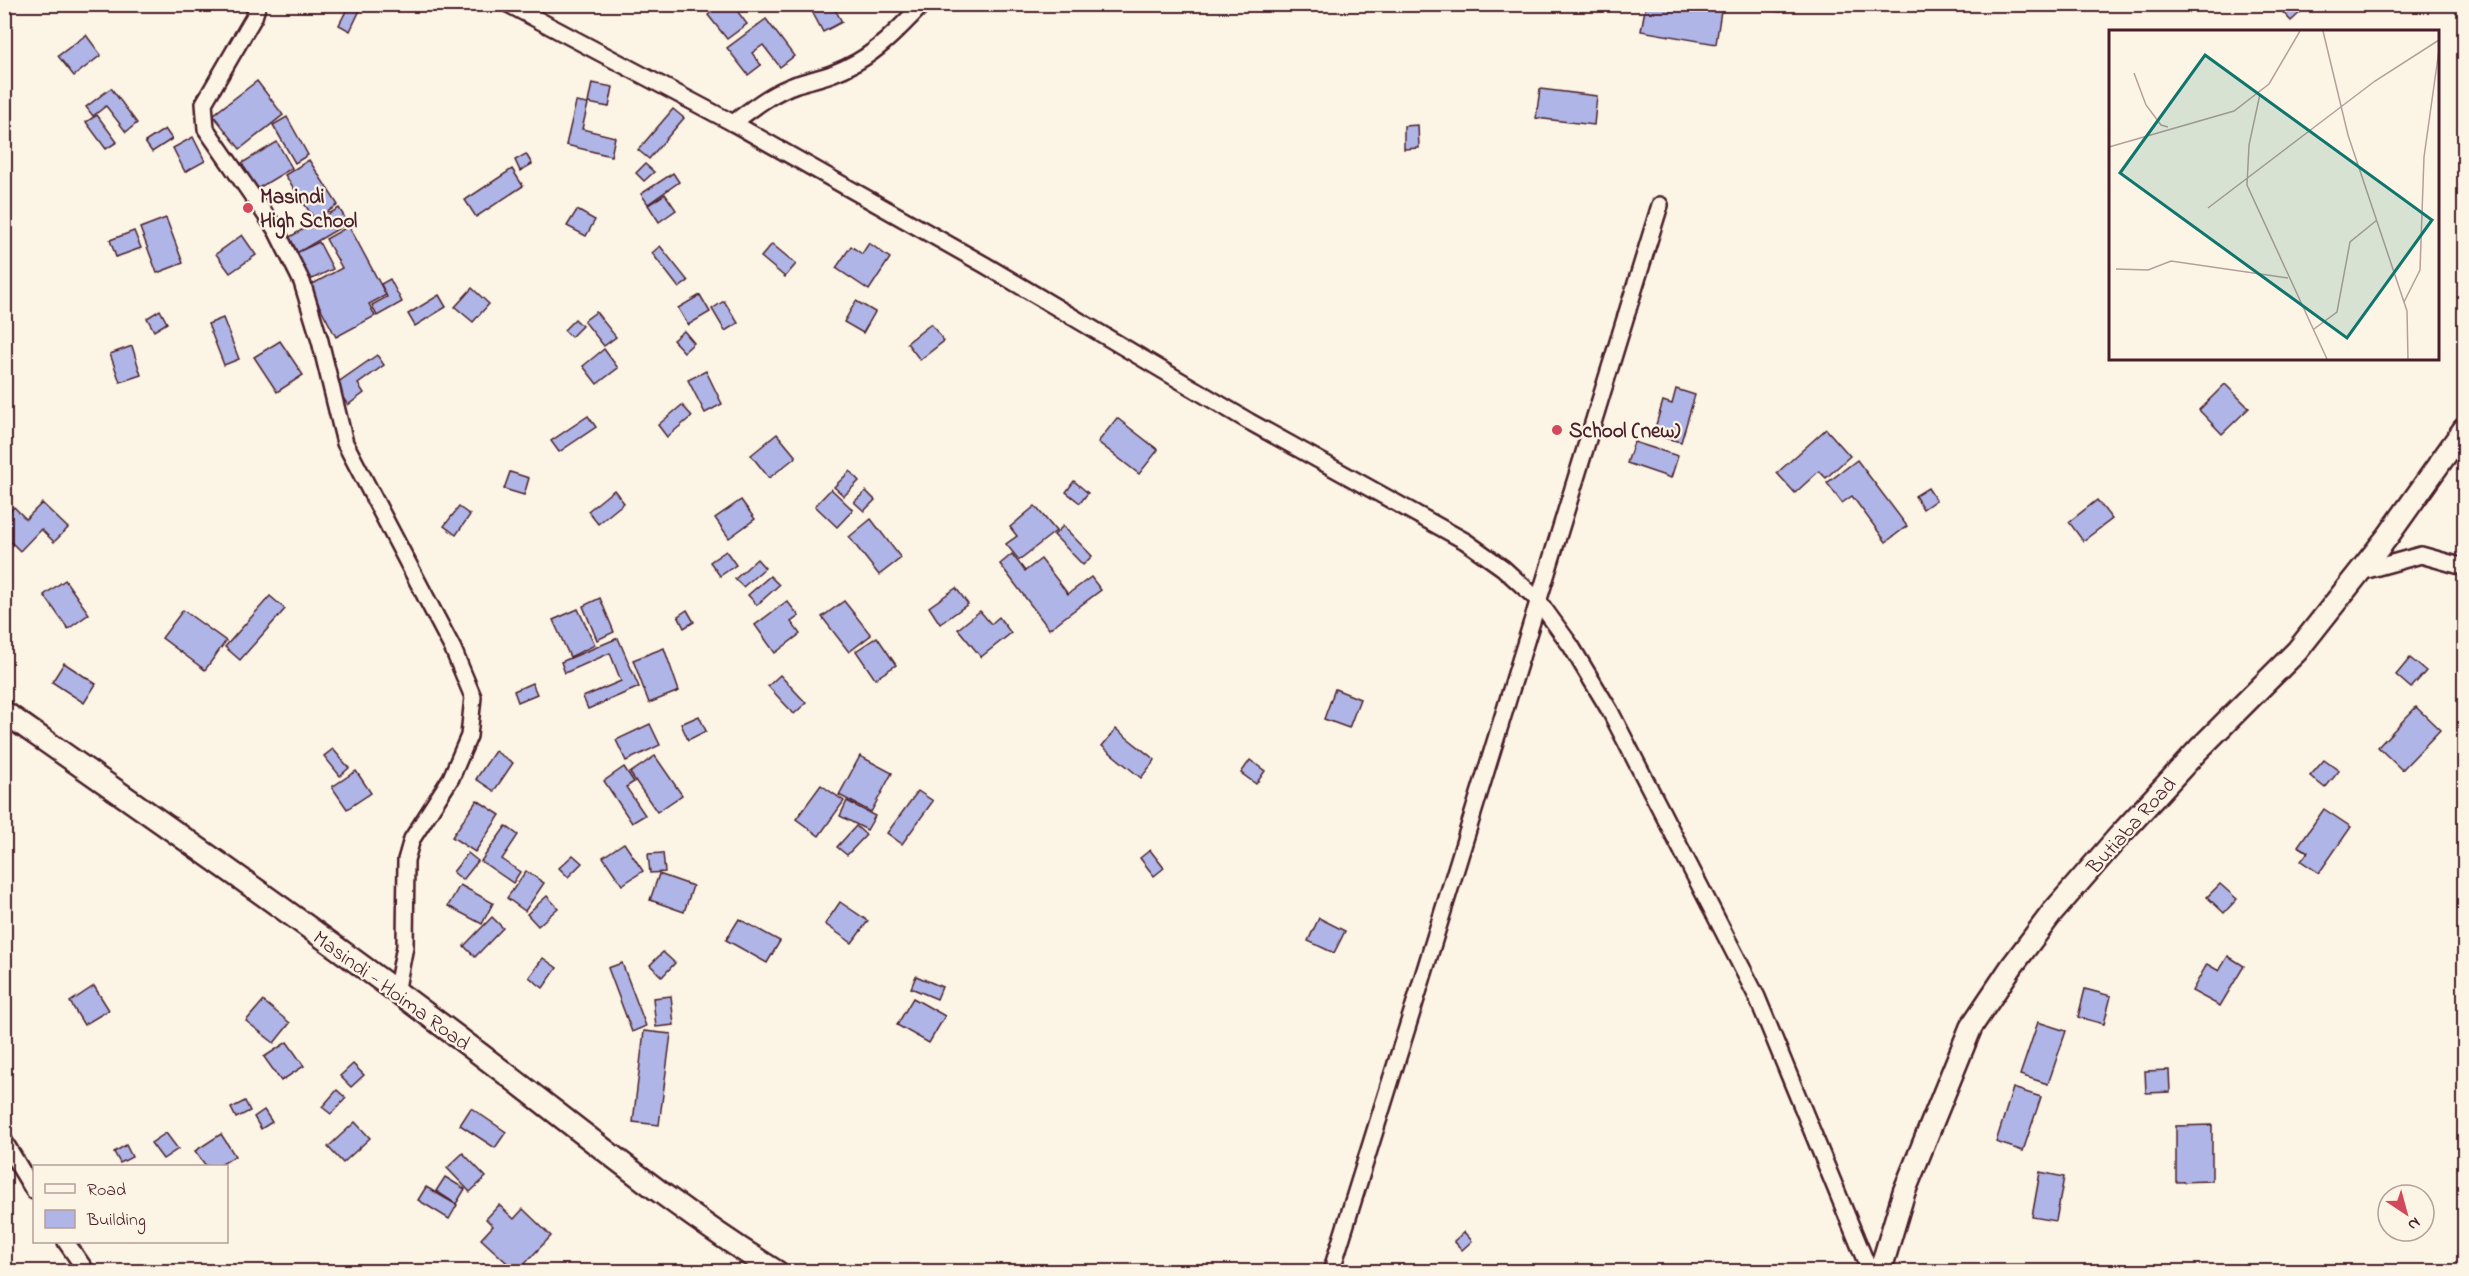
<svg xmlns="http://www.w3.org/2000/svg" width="2469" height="1276" font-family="'Indie Flower',sans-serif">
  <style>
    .building { fill: #afb5e6; stroke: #4a1f2b; stroke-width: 1.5 }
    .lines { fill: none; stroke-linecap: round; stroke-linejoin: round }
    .street-casing { stroke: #4a1f2b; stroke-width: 20 }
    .secondary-casing { stroke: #4a1f2b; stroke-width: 26 }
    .street { stroke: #fcf5e5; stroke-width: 15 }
    .secondary { stroke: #fcf5e5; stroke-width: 21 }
    .poi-dot { fill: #d1495b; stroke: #fcf5e5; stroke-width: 2 }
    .labels { text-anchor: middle; stroke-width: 4.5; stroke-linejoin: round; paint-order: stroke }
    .poi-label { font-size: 21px; font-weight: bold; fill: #4a1f2b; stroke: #fcf5e5; text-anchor: start }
    .street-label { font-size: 21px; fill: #4a1f2b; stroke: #fcf5e5 }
    .inset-road { fill: none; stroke: #b59f9b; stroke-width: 1.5 }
    .view { fill: #0f766e; fill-opacity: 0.15; stroke: #0f766e; stroke-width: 3 }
    .inset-edge { fill: none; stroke: #4a1f2b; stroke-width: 3 }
  </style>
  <rect width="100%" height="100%" fill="#fcf5e5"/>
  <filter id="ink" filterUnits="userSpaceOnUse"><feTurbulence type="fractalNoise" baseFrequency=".0167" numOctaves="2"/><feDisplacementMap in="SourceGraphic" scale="12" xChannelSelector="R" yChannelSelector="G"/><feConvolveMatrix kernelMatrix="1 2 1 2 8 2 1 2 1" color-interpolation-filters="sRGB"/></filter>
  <g filter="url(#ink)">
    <g class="building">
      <path d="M722 4H732L747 24 727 39 708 15Z"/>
      <path d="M808 4H832L842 22 823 32Z"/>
      <path d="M1646 4H1722L1716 44 1641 31Z"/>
      <path d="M1757 4H1782L1781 12 1756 9Z"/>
      <path d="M2300 4 2304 9 2291 21 2276 5Z"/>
      <path d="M349 5 360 10 350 31 339 25Z"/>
      <path d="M766 19 794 56 780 67 763 45 752 53 761 65 748 75 727 48Z"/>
      <path d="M86 35 101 55 74 76 58 56Z"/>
      <path d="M257 81 283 115 240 149 213 115Z"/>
      <path d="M592 83 613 87 609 107 588 103Z"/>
      <path d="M111 88 137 123 126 132 106 106 93 116 86 107Z"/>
      <path d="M1540 89 1597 96 1594 125 1536 118Z"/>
      <path d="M576 102 588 104 582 129 615 137 611 156 566 145Z"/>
      <path d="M673 109 684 118 649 159 638 150Z"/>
      <path d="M97 115 117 142 106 149 86 122Z"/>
      <path d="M287 117 308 155 295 163 273 125Z"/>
      <path d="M1418 125 1419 148 1404 149V126Z"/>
      <path d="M165 129 172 139 152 152 145 142Z"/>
      <path d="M193 137 205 161 185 172 173 148Z"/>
      <path d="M277 142 292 168 257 189 242 163Z"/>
      <path d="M526 154 532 164 520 171 515 160Z"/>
      <path d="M309 160 338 205 315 220 285 175Z"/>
      <path d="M645 164 654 172 644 181 636 173Z"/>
      <path d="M512 169 523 186 476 217 465 200Z"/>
      <path d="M673 173 679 182 648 204 641 194Z"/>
      <path d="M665 194 676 210 659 222 648 205Z"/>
      <path d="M339 208 348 223 297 253 288 238Z"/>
      <path d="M577 210 595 220 586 236 567 226Z"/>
      <path d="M166 218 183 263 157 273 140 228Z"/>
      <path d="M349 226 386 295 369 304 375 316 336 337 309 286 342 268 326 239Z"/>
      <path d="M134 231 141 248 116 257 110 240Z"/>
      <path d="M242 235 256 255 230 273 216 254Z"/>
      <path d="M319 242 333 269 310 280 296 253Z"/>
      <path d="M869 243 890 258 869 290 836 268 851 246 862 254Z"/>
      <path d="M772 244 796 264 785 277 761 257Z"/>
      <path d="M660 246 688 281 679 288 652 253Z"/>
      <path d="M390 279 402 302 377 316 372 305 387 297 381 284Z"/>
      <path d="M472 288 489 304 473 322 455 307Z"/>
      <path d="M439 295 446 307 415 326 408 314Z"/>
      <path d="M700 295 710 312 688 325 678 308Z"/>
      <path d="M724 301 738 323 725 331 712 309Z"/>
      <path d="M856 301 875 312 863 333 844 322Z"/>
      <path d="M160 310 167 323 154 331 147 318Z"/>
      <path d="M596 312 616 337 604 346 584 321Z"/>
      <path d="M223 318 239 359 224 365 208 324Z"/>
      <path d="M575 319 582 326 571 337 564 330Z"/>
      <path d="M931 324 944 341 920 360 907 343Z"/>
      <path d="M684 331 694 343 684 352 673 340Z"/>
      <path d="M280 341 303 375 277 392 254 357Z"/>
      <path d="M132 346 141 375 120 382 110 354Z"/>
      <path d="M604 349 618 368 597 384 583 366Z"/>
      <path d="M377 355 384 365 358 384 364 393 348 405 334 385Z"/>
      <path d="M706 371 722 404 705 413 688 380Z"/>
      <path d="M2225 384 2249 408 2222 434 2199 410Z"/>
      <path d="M1676 389 1695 395 1681 442 1653 435 1663 401 1672 404Z"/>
      <path d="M682 405 692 416 667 437 658 425Z"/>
      <path d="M588 416 596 427 559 452 551 441Z"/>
      <path d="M1117 418 1158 450 1139 474 1098 442Z"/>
      <path d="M1826 429 1850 456 1826 478 1819 471 1795 493 1777 473Z"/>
      <path d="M777 434 796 457 769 478 751 455Z"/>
      <path d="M1634 442 1678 456 1671 478 1627 463Z"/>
      <path d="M1857 460 1907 526 1886 542 1852 496 1842 503 1827 483Z"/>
      <path d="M850 471 859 481 844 496 834 487Z"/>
      <path d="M510 472 529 478 524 495 504 489Z"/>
      <path d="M1074 481 1088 493 1080 503 1066 492Z"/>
      <path d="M1928 488 1936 500 1923 509 1915 496Z"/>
      <path d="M831 489 853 510 837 527 815 506Z"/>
      <path d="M614 490 624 503 598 524 588 511Z"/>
      <path d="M866 491 875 500 864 511 854 502Z"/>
      <path d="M741 500 755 519 729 538 715 518Z"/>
      <path d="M2097 500 2112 519 2083 541 2069 522Z"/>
      <path d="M42 503 68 528 54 542 41 529 20 551 9 540 4 545V517L14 507 26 519Z"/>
      <path d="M1035 506 1056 531 1019 560 1006 544 1017 536 1010 527Z"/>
      <path d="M459 507 470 515 456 535 444 526Z"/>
      <path d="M871 519 901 558 879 575 849 537Z"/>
      <path d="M1063 526 1092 556 1083 565 1054 535Z"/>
      <path d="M726 551 736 565 720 576 710 562Z"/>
      <path d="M1012 554 1025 571 1041 559 1068 594 1091 577 1101 590 1049 629 1000 564Z"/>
      <path d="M757 559 765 568 743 587 735 579Z"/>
      <path d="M770 576 779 585 757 605 748 595Z"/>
      <path d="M65 580 89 614 68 629 44 595Z"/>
      <path d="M956 588 968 604 940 624 929 607Z"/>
      <path d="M270 596 285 609 240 660 225 647Z"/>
      <path d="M600 598 614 632 597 640 583 606Z"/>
      <path d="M787 601 799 616 791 622 800 634 775 653 755 625Z"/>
      <path d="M844 601 871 635 849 652 822 617Z"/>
      <path d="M578 609 595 645 570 657 553 620Z"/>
      <path d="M183 610 226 641 205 670 162 638Z"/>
      <path d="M687 610 694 622 684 628 678 616Z"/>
      <path d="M980 611 991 624 999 617 1011 633 981 657 958 629Z"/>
      <path d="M877 637 896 665 875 679 856 651Z"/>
      <path d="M618 638 639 687 588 709 583 697 621 681 610 653 565 673 561 662Z"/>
      <path d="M664 648 679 691 649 703 633 660Z"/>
      <path d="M2410 658 2426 671 2411 688 2396 675Z"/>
      <path d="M64 663 96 684 84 703 52 682Z"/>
      <path d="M780 675 806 703 794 714 768 686Z"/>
      <path d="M532 683 537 694 518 702 514 691Z"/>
      <path d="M1335 689 1360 699 1349 728 1324 719Z"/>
      <path d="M2416 707 2440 730 2402 770 2378 747Z"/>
      <path d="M699 716 706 731 688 740 681 724Z"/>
      <path d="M650 724 660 745 626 761 616 740Z"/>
      <path d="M1116 729 1155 760 1141 778 1102 746Z"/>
      <path d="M333 749 349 768 340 776 324 756Z"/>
      <path d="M495 751 513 763 494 791 476 779Z"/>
      <path d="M655 756 682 795 657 812 630 773Z"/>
      <path d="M860 756 892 773 871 812 839 795Z"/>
      <path d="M1250 760 1265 771 1256 784 1241 773Z"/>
      <path d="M2324 760 2339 771 2325 788 2310 776Z"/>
      <path d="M624 767 634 782 626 787 645 815 632 823 604 781Z"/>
      <path d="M356 771 371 793 347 809 332 787Z"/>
      <path d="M821 785 844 801 819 836 796 819Z"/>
      <path d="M918 791 933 801 902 844 887 833Z"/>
      <path d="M477 800 500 815 475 852 452 837Z"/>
      <path d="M847 801 875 816 867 830 840 816Z"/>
      <path d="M2324 809 2351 827 2319 873 2301 861 2308 852 2298 846Z"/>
      <path d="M506 826 518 835 502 859 520 872 513 883 481 861Z"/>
      <path d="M856 826 866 835 847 855 837 847Z"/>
      <path d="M624 843 643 871 622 885 603 857Z"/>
      <path d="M1150 850 1164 868 1154 876 1140 858Z"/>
      <path d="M468 853 478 861 463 880 453 872Z"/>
      <path d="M663 853 665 872 650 873 648 854Z"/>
      <path d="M573 855 582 863 568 877 559 868Z"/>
      <path d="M526 871 544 883 525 911 507 898Z"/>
      <path d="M659 874 693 886 684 912 650 900Z"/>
      <path d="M2220 884 2237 899 2224 913 2207 897Z"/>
      <path d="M460 885 493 903 482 924 448 906Z"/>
      <path d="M547 896 558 908 538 926 527 914Z"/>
      <path d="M840 902 868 921 852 943 825 924Z"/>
      <path d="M492 917 503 928 475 957 464 946Z"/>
      <path d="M1319 918 1345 931 1334 953 1308 941Z"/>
      <path d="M739 919 780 941 767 963 726 940Z"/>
      <path d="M663 952 675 963 662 977 650 965Z"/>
      <path d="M2228 956 2244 966 2220 1006 2192 991 2207 964 2219 971Z"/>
      <path d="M543 958 557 968 543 988 529 977Z"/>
      <path d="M622 963 646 1026 632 1032 608 968Z"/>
      <path d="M916 976 942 987 937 999 911 988Z"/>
      <path d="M94 986 109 1010 84 1025 70 1002Z"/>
      <path d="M2085 989 2111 996 2104 1024 2078 1017Z"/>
      <path d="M671 996 674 1025 656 1027 653 998Z"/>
      <path d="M913 998 945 1016 929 1043 897 1025Z"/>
      <path d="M263 1001 290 1023 274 1043 246 1021Z"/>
      <path d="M2038 1022 2066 1031 2048 1084 2020 1075Z"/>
      <path d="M644 1031 671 1034 659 1125 633 1122Z"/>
      <path d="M287 1042 304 1066 281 1081 264 1057Z"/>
      <path d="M353 1064 364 1075 351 1087 340 1076Z"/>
      <path d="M2169 1070 2170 1092 2146 1093 2145 1071Z"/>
      <path d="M2013 1088 2041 1097 2023 1151 1996 1142Z"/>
      <path d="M337 1090 346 1098 331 1114 322 1107Z"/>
      <path d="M245 1101 250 1111 236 1118 231 1108Z"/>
      <path d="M471 1108 506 1132 495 1148 460 1125Z"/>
      <path d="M264 1110 272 1122 261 1129 254 1117Z"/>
      <path d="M355 1122 370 1138 343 1163 328 1147Z"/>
      <path d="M2212 1125V1181L2176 1182V1126Z"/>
      <path d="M166 1133 178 1149 163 1159 151 1143Z"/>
      <path d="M221 1134 235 1156 219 1166H206L195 1151Z"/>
      <path d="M126 1145 132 1157 120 1163 114 1152Z"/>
      <path d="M463 1153 486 1177 470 1192 447 1168Z"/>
      <path d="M2040 1172 2064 1177 2056 1221 2032 1217Z"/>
      <path d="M445 1177 465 1189 456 1204 436 1191Z"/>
      <path d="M426 1187 457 1205 449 1219 418 1200Z"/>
      <path d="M499 1205 514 1219 523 1209 551 1236 517 1272 481 1239 493 1226 486 1219Z"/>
      <path d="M1464 1232 1472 1241 1462 1250 1454 1241Z"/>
    </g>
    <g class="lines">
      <g class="street-casing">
        <g id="street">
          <path d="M258 4 254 17 204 103 206 129 276 230 302 282 320 341 345 443 453 649 473 697 469 736 451 778 412 839 406 860 405 946 396 993"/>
          <path d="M508 4 733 123 985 265 1250 422 1465 541 1503 568 1537 599 1571 646 1610 711 1757 997 1870 1272"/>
          <path d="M733 123C753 108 773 92 797 84 821 77 834 75 857 62 883 47 902 25 923 4"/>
          <path d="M2360 572 2421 555 2464 567"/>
          <path d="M4 1141 34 1191"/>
          <path d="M66 1242 87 1272"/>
          <path d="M1331 1272C1443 917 1549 560 1660 205"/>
        </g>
      </g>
      <g class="secondary-casing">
        <g id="secondary">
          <path d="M4 712C161 822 319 932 472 1048 573 1124 669 1205 777 1272"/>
          <path d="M1880 1272 1904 1192 1971 1027 2012 966 2052 913 2119 836 2199 749 2297 651 2388 536 2464 429"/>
        </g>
      </g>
      <use href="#street" class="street"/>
      <use href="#secondary" class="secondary"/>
    </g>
  </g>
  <g class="poi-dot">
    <circle cx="248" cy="208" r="6"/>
    <circle cx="1557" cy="430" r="6"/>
  </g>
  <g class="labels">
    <g class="poi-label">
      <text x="260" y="203">Masindi<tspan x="260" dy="24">High School</tspan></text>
      <text x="1569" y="437">School (new)</text>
    </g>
    <g class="street-label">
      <text transform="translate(2131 825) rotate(-48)" y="7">Butiaba Road</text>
      <text transform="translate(392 990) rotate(36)" y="7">Masindi - Hoima Road</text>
    </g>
  </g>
  <g transform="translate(2109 30)">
    <rect width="330" height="330" fill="#fcf5e5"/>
    <path class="inset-road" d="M214 1 239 105 298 281 299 329M25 43 37 75 52 95 59 97M151 64 140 115 138 155 218 329M0 117 125 81 160 54 191 1M99 178 266 51 330 10M7 239 39 240 62 231 179 248M295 272 311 240 315 127 330 20M205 299 228 282 241 212 268 190"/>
    <path class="view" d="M96 25 323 190 238 308 11 143Z"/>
    <rect width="330" height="330" class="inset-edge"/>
  </g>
  <rect width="2469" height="1276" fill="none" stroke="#fcf5e5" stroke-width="24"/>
  <rect x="12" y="12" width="2445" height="1252" fill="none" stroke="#4a1f2b" stroke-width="2" filter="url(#ink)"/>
  <rect x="33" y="1165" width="195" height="78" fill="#fcf5e5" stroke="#b59f9b" stroke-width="1.5"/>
  <rect x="45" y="1184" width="30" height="9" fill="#fcf5e5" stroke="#b59f9b" stroke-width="1.5"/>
  <text x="87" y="1195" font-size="18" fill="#4a1f2b">Road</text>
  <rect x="45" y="1210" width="30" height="18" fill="#afb5e6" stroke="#b59f9b" stroke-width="1.5"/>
  <text x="87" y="1225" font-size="18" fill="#4a1f2b">Building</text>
  <g transform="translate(2406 1213) rotate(144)"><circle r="28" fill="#fcf5e5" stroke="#b59f9b" stroke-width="1.5"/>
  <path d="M0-4.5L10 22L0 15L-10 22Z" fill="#d1495b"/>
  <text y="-9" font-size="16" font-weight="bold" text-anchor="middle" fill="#4a1f2b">N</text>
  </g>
</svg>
